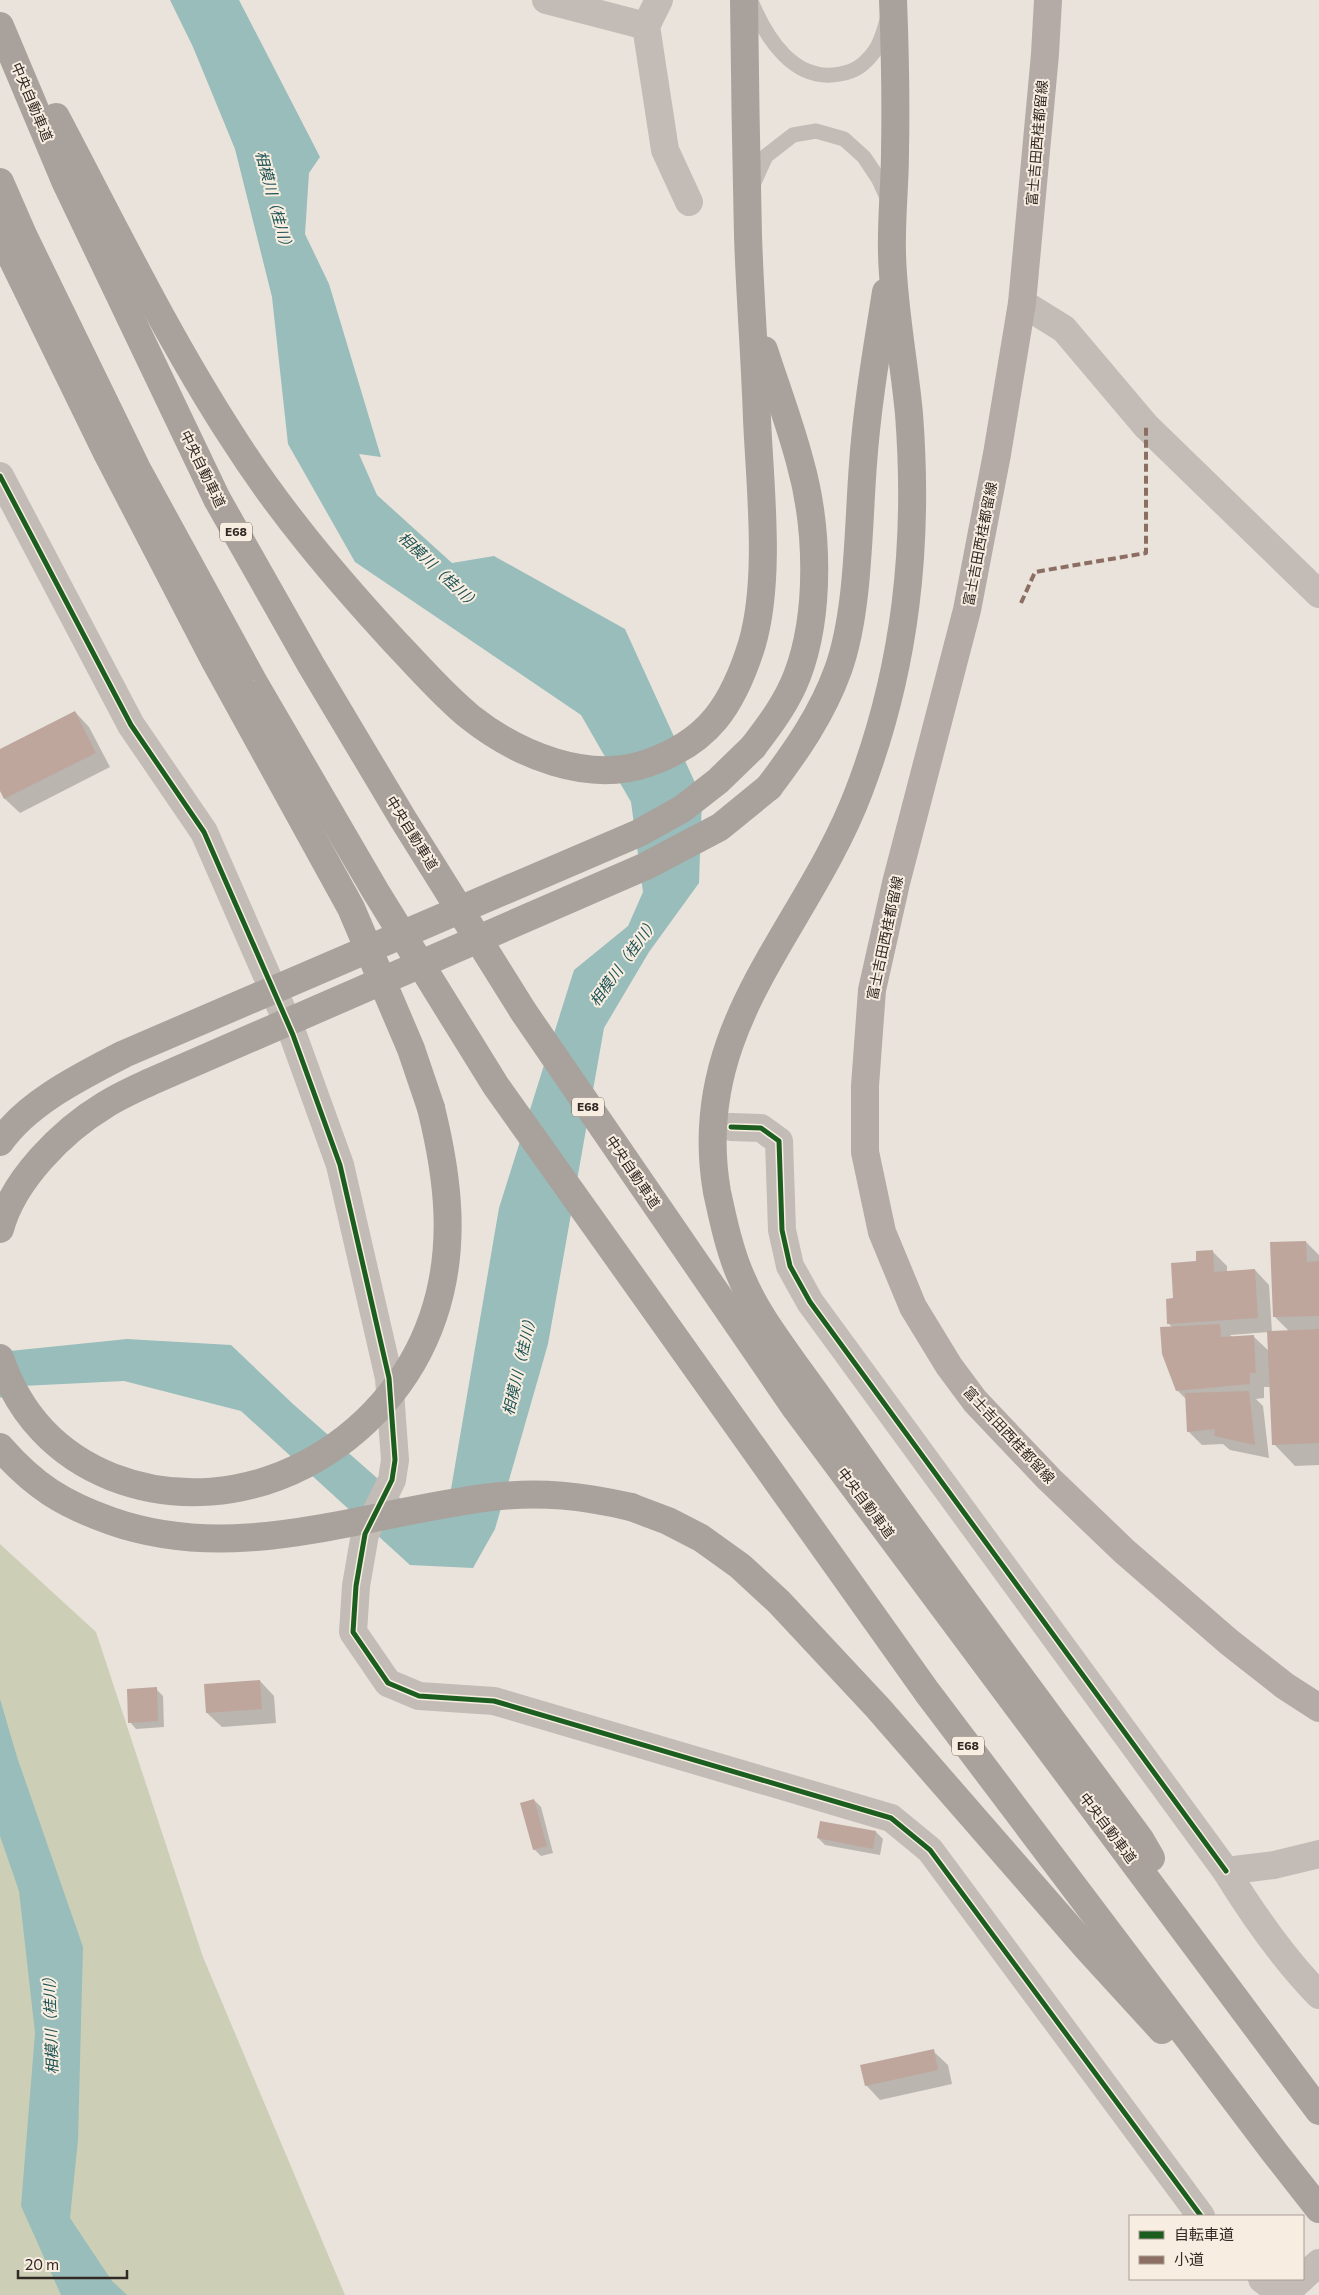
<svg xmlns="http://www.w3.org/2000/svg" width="1319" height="2295" font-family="Commissioner,'Noto Sans JP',sans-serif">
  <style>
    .green { fill: #cccfb6 }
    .water { fill: #98bdbb }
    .shadow { fill: #0003; fill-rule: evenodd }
    .building { fill: #bea69d }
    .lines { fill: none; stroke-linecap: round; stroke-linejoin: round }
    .lane { stroke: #c3bbb5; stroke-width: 15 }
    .street { stroke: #c3bbb5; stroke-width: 28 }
    .secondary { stroke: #b4aba6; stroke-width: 28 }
    .highway { stroke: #a9a29c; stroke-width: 28 }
    .highway-bridge { stroke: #a9a29c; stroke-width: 28 }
    .quiet { stroke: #8d6e63; stroke-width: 4; stroke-dasharray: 8 4; stroke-linecap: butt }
    .cycleway-casing { stroke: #f8ede1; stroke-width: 8 }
    .cycleway { stroke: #1b5e20; stroke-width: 5 }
    .labels { text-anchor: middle; stroke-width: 4; stroke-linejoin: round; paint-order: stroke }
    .shield { fill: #f8ede1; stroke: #6d635d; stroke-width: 1 }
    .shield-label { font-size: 12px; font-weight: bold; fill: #322824 }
    .street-label { font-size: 14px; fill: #322824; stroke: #f8ede1 }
    .water-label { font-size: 15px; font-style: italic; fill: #1a5253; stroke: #f8ede1 }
  </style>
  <rect width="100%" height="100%" fill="#eae3dc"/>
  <path class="green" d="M0 1544 96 1632 203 1957 345 2295H0Z"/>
  <g class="water">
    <path d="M170 0H239L320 157 309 173 305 234 329 284 381 457 359 454 377 495 452 563 494 556 625 629 702 798 699 883 649 952 604 1028 548 1344 495 1529 473 1568 410 1565 241 1411 124 1381 22 1386 0 1398V1352L127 1339 231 1345 293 1404 411 1508 450 1495 499 1208 574 970 628 926 643 892 631 802 581 715 355 562 288 444 272 297 235 149 193 47Z"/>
    <path d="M0 1699 17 1757 83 1947 78 2140 70 2218 112 2281 127 2295H61L21 2206 35 2033 19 1891 0 1836Z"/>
  </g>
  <g class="shadow">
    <path d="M75 712 89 727 110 767 20 813 5 799 0 788V750Z"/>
    <path d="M1306 1242 1319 1255V1465L1295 1466 1274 1444 1271 1387H1264V1398L1256 1399 1263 1406 1269 1458 1230 1450 1223 1444 1202 1445 1188 1431 1186 1399 1177 1390 1172 1327 1168 1323 1174 1299 1198 1262 1213 1252 1227 1266V1272L1255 1270 1269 1285 1272 1332 1289 1331 1274 1316ZM1269 1332 1270 1352 1253 1336 1232 1337 1230 1335Z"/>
    <path d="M260 1681 274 1696 276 1723 222 1727 207 1713Z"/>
    <path d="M156 1689 163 1696 164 1727 136 1729 130 1722Z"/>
    <path d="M534 1800 541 1807 553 1853 541 1856 534 1849Z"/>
    <path d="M821 1822 876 1832 883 1839 880 1855 825 1845 818 1838Z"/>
    <path d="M933 2051 948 2065 952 2084 880 2100 866 2085Z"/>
  </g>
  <g class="building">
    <path d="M75 711 96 753 4 799 0 791V749Z"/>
    <path d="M1306 1241 1307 1262 1319 1261V1316L1273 1317 1270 1242Z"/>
    <path d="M1213 1250 1214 1272 1255 1269 1258 1318 1167 1324 1166 1299 1173 1298 1171 1263 1196 1261V1251Z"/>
    <path d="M1220 1324 1221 1337 1254 1335 1256 1373H1250V1384L1176 1391 1162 1354 1160 1327Z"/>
    <path d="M1319 1329V1443L1272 1445 1267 1331Z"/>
    <path d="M1249 1391 1255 1445 1214 1436 1215 1429 1187 1432 1185 1393Z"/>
    <path d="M260 1680 262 1709 206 1713 204 1684Z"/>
    <path d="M157 1687 158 1721 128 1723 127 1689Z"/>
    <path d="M534 1799 547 1846 533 1850 520 1803Z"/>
    <path d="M820 1821 876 1831 873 1849 817 1838Z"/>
    <path d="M934 2049 938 2070 865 2086 860 2065Z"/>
  </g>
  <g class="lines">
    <g class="lane">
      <path d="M751 1C766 38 794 83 840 74 856 71 864 65 874 52 881 43 884 30 887 20"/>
      <path d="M752 187 766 156 793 135 816 131 844 139 864 157 878 178 889 202"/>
    </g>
    <g class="street">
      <path d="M546 0 646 26 665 150 689 202"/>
      <path d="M646 26 659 0"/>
      <path d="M1022 303 1064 329 1146 426 1319 594"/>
      <path d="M0 476 131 725 204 832 293 1035 340 1165 389 1378 395 1460 392 1480 365 1534 356 1586 353 1632 388 1683 419 1696 494 1701 891 1818 930 1850 1201 2216"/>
      <path d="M731 1127 761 1128 779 1141 782 1230 790 1266 810 1302 1226 1871"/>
      <path d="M1319 1854 1274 1865 1226 1871C1253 1915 1283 1958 1319 1995"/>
      <path d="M1303 2277 1319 2263"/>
      <path d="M1262 2279 1283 2295 1301 2279"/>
    </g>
    <path class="secondary" d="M1048 0 1045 54 1022 303 997 454 967 610 896 883 872 990 865 1086V1152L882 1232 913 1307 949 1366 975 1401 1049 1479 1124 1551 1229 1642 1285 1686 1319 1708"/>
    <g class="highway">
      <path d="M893 0C895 50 896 101 895 152 895 185 891 219 892 253 893 306 904 360 909 414 919 545 906 668 859 791 806 931 688 1026 717 1192 723 1220 730 1253 742 1279 755 1310 776 1338 795 1365 823 1403 850 1442 877 1480 963 1601 1052 1720 1140 1839L1151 1858"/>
      <path d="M0 26 66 183 217 499 311 665 403 819 523 1011 796 1409 1319 2111"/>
      <path d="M56 117C113 225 167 336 233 438 280 512 337 579 396 643 420 668 443 695 470 717 518 755 588 784 648 763 709 742 733 705 752 644 771 578 760 488 757 419 755 358 750 297 748 236 746 157 745 79 744 0"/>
      <path d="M0 182 24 237 137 469 253 681 376 892 496 1086 927 1692 1275 2153 1319 2209"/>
      <path d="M0 227 6 246 107 453 215 661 351 908 411 1049 431 1108"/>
      <path d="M753 747C770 725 787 702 797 676 821 613 818 526 800 462 790 424 776 387 764 350"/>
      <path d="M769 787C797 750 822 714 838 670 859 612 858 527 863 464 867 406 877 349 886 292"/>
      <path d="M631 1507 668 1521 701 1538 740 1566 779 1602 878 1708 1087 1948 1162 2030"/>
    </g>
    <g class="highway-bridge">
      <path d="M0 1142C28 1102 82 1076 124 1054L639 833 682 809 718 781 753 747"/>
      <path d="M0 1229C13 1180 62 1131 105 1105 119 1096 135 1089 150 1082L646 866 720 827 769 787"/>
      <path d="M0 1358C19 1414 57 1455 112 1477 243 1528 389 1446 433 1317 457 1247 448 1177 431 1108"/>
      <path d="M0 1447C34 1486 63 1504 111 1521 239 1566 365 1512 492 1497 541 1491 583 1496 631 1507"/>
    </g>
    <path class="quiet" d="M1021 603 1035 572 1146 553V426"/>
    <g class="cycleway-casing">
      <g id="cycleway">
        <path d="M0 476 131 725 204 832 293 1035 340 1165 389 1378 395 1460 392 1480 365 1534 356 1586 353 1632 388 1683 419 1696 494 1701 891 1818 930 1850 1201 2216"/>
        <path d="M731 1127 761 1128 779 1141 782 1230 790 1266 810 1302 1226 1871"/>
      </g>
    </g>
    <use href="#cycleway" class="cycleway"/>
  </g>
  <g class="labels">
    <g class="shield">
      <rect x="220" y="522.5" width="32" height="19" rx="4"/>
      <rect x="572" y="1097.5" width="32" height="19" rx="4"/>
      <rect x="952" y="1736.5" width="32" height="19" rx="4"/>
    </g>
    <g class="shield-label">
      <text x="236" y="536">E68</text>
      <text x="588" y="1111">E68</text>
      <text x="968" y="1750">E68</text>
    </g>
    <g class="street-label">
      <text transform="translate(32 102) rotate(67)" y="5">中央自動車道</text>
      <text transform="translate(1037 143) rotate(-85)" y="5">富士吉田西桂都留線</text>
      <text transform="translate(203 469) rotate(64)" y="5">中央自動車道</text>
      <text transform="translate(980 544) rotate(-79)" y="5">富士吉田西桂都留線</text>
      <text transform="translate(412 833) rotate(58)" y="5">中央自動車道</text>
      <text transform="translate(885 938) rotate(-78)" y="5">富士吉田西桂都留線</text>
      <text transform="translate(633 1172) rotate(56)" y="5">中央自動車道</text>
      <text transform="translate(1009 1435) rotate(47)" y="5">富士吉田西桂都留線</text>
      <text transform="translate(866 1503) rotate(53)" y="5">中央自動車道</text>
      <text transform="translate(1108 1828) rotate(53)" y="5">中央自動車道</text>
    </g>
    <g class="water-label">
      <text transform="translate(274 202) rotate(75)" y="5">相模川（桂川）</text>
      <text transform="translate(439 571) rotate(43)" y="5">相模川（桂川）</text>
      <text transform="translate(624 962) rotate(-54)" y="5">相模川（桂川）</text>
      <text transform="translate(520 1364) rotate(-77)" y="5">相模川（桂川）</text>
      <text transform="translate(51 2022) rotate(-92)" y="5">相模川（桂川）</text>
    </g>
  </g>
  <rect x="1129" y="2215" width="175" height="65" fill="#f8ede1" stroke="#a99e95"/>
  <rect x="1139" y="2231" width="25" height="8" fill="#1b5e20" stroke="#a99e95"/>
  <text x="1174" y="2240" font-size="15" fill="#322824">自転車道</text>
  <rect x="1139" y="2256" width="25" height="8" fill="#8d6e63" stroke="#a99e95"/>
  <text x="1174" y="2265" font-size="15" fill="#322824">小道</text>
  <path d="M18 2270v8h109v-8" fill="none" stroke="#322824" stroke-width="2.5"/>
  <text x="25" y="2270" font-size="15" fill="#322824" stroke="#f8ede1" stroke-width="4" paint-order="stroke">20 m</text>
</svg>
